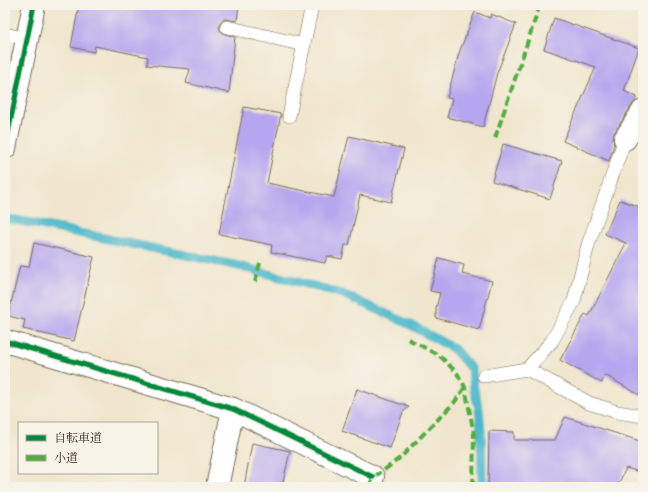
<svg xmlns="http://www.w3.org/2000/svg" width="648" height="492" font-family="Alegreya,'Noto Serif JP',serif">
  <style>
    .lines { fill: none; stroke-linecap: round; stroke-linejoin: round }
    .stream { stroke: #4db8ca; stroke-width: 9 }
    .building { fill: #b6a6ef }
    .lane-casing { stroke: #7a6c5b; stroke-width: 14 }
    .street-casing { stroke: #7a6c5b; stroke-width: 24 }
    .lane { stroke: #fff; stroke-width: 13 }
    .street { stroke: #fff; stroke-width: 22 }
    .quiet { stroke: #55ab43; stroke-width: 4; stroke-dasharray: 8 4; stroke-linecap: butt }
    .cycleway-casing { stroke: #f7f3e8; stroke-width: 8 }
    .cycleway { stroke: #00873e; stroke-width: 5 }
  </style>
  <rect width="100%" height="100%" fill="#f7f3e8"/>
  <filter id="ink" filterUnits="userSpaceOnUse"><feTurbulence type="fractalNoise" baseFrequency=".025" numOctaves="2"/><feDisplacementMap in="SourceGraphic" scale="8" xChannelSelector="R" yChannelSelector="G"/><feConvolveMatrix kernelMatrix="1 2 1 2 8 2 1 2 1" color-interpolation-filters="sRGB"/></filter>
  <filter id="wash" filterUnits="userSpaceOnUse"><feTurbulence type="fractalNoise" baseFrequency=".012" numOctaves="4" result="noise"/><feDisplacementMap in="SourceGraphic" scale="16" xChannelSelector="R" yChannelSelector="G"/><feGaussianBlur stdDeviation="0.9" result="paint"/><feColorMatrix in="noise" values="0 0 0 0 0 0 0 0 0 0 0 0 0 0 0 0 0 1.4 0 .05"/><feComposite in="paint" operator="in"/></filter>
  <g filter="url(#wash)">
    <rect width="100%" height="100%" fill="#f0e6cd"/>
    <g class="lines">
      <path class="stream" d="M5 219 16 220 239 266 343 294 411 325 454 349 472 370 474 390 479 408 481 431 482 487"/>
    </g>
    <g id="blocks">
      <g class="building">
        <path d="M79 5H239L237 21 225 19 221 21 219 26 220 30 222 33 235 37 229 93 186 83 190 69 147 65 148 57 95 46 94 52 71 47Z"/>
        <path d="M475 12 490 18 491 14 516 24 497 73 483 127 447 117 452 99 447 98 459 53Z"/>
        <path d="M554 18 639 48 624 91 637 97 614 133 613 139 614 145 609 161 563 141 596 67 544 49Z"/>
        <path d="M244 107 281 114 267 183 334 197 349 136 404 149 391 202 360 195 349 245H345L342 259 327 256 325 263 271 252 272 245 219 234Z"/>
        <path d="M503 144 562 161 550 199 492 181Z"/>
        <path d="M620 200 643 208V397L605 375 602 383 560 360 585 314 589 316 626 243 605 234Z"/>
        <path d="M34 243 94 257 74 341 23 329 25 320 8 316 20 266 29 267Z"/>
        <path d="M439 258 464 265 462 274 492 281 479 330 436 318V308L440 293 430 291Z"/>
        <path d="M357 389 400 404H406L405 406 409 407 403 412 390 448 342 431Z"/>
        <path d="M565 417 643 442V473L626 468 617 487H488L489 431 514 432V440H555Z"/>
        <path d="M252 443 290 451 282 487H244Z"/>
      </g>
    </g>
  </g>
  <g filter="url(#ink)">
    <use href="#blocks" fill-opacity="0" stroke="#7a6c5b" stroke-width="1"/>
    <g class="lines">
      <g class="lane-casing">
        <g id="lane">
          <path d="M227 27 304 45"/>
          <path d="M5 34 27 39"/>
          <path d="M289 116 312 5"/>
          <path d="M527 369 589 403 617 412 643 416"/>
          <path d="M484 376 527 369 552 341 574 301 588 245 625 139"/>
        </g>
      </g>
      <g class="street-casing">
        <g id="street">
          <path d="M625 139 643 111"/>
          <path d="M5 148 34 5"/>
          <path d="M5 341 233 409 373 477"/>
          <path d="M217 487 233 409"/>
        </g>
      </g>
      <use href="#lane" class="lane"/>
      <use href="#street" class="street"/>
      <g class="quiet">
        <path d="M495 138 540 5"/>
        <path d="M255 282 260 263"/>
        <path d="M408 339 439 355 457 373 465 387 474 434 473 487"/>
        <path d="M369 487 373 477 383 471 401 457 454 403 465 387"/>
      </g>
      <g class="cycleway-casing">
        <g id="cycleway">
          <path d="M5 148 34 5"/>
          <path d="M5 341 233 409 373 477"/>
        </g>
      </g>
      <use href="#cycleway" class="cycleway"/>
    </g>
  </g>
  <rect width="648" height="492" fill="none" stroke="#f7f3e8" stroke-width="20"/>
  <rect x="18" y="422" width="140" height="52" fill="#f7f3e8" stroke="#aca397"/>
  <rect x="26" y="435" width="20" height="6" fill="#00873e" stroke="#aca397"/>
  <text x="54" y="442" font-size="12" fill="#3b2a1e">自転車道</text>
  <rect x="26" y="455" width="20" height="6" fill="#55ab43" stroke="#aca397"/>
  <text x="54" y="462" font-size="12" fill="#3b2a1e">小道</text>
</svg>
